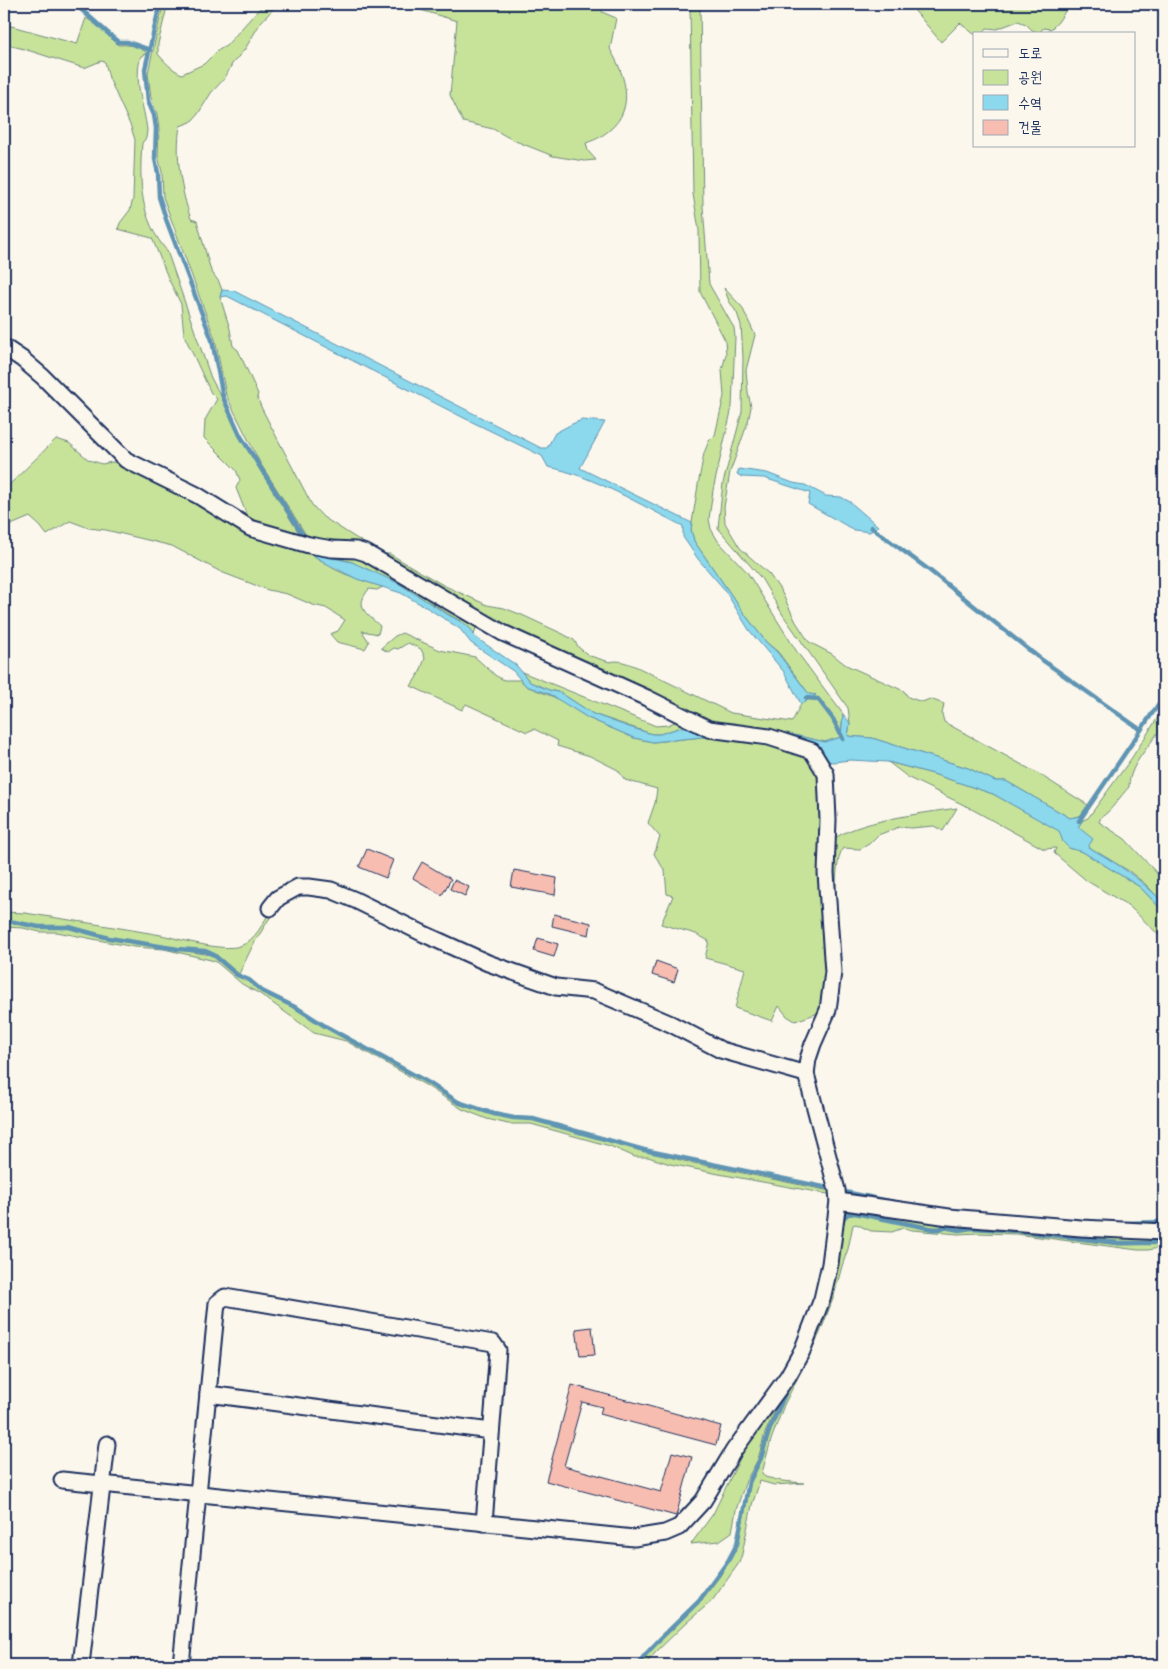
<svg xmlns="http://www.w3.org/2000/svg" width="1168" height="1669" font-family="Caveat,'Poor Story',sans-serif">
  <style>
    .green { fill: #c7e39a; stroke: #71897c }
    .water { fill: #8cd8ec; stroke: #5f94b3 }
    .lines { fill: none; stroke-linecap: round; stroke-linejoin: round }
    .stream { stroke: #5f94b3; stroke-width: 4.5 }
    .building { fill: #f7bdb1; stroke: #1b2f5e }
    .minor-casing { stroke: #1b2f5e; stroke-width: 19 }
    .minor { stroke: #fbf7ec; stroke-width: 15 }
  </style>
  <rect width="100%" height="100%" fill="#fbf7ec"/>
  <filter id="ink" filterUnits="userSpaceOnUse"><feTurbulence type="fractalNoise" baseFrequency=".02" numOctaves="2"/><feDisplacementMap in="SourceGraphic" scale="10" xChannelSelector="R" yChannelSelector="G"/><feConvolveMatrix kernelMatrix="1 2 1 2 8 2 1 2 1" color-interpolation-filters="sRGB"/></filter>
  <g filter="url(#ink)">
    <g class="green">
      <path d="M163 4H167V7L158 44V54C165 62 172 70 182 74L204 64 217 51 226 46 259 9 268 5 275 7 261 22 245 49 232 64 225 78 211 93 198 114 191 122 180 126C175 156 181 191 191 219L197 221 211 271 219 282 222 290 220 297 230 329 233 346 238 350 258 394 257 397 262 409 312 505 323 517 381 554H390L443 585 487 605 504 608 522 615 563 634 574 640 579 648 590 656 610 662C619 659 629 664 637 667L731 713 792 722 801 704 816 695 809 694 778 652 766 642 743 612 694 541 691 529 698 485 704 453 709 441 715 435 724 396 722 370 726 354 725 340 700 292 699 230 693 194 690 4H700L703 207 709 284 734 328 735 337 732 407 713 490 709 519 711 529 718 541 747 572 797 652 843 714 841 737 825 742 763 728 710 725 504 631 365 551 310 541 260 463 226 395 215 339 163 197 162 172 158 156 159 129 157 114 151 98 148 73Z"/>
      <path d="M401 4H602V12L616 18 610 49C627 78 637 113 603 135 598 139 591 141 586 143L588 151 596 160 584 161 553 156 513 140 493 129 463 122 450 95 457 21Z"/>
      <path d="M909 4H1070L1058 22 1051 29 1043 28 1040 33 1032 30 1026 24 1018 21 997 29 987 28 982 34H974L960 23 941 42Z"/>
      <path d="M86 18 98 26 118 45C129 44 138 46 147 53L141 56C133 81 144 105 147 130L146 138 142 143C139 183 140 219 167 251L211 378 222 398 240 438 304 541 251 526 236 488 240 480 236 470 204 438 205 420 217 399 211 393 184 335 181 304 169 280 152 238 118 229 120 223 130 210 133 199 135 140 131 127 109 78 105 62 101 61 84 68 24 49 4 44V24L77 44Z"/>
      <path d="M724 288 742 307 755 335 746 370 748 392 751 407 748 422 730 472 724 507 725 523 740 548 769 574 781 591 796 622 809 642 832 654 846 665 904 691 908 697 922 702 930 699 944 704 942 714 944 722 1037 773 1088 805 1080 816 1070 818 1006 781H995L968 768 872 738 848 736 850 723 848 708 783 615 761 578 718 528 723 483 742 412 743 357 741 325 737 313 729 301Z"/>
      <path d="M56 439 69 443 89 460 102 464 112 462 127 465 308 549C325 570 358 579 383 587L377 590 369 589C354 607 366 613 380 626L378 634 362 631 369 642 365 649 337 642 330 634 338 631 345 620 326 608 313 605 287 594 268 590 221 572 172 546 106 530 89 528 70 521 47 535 40 526 30 517 4 528V490Z"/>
      <path d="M355 552 691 724 660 734H652L593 714 561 693 549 690 530 682 522 672 656 726 668 725 677 721 655 707 483 628 476 627 474 636C467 621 450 617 438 607L352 562 325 555Z"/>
      <path d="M402 633 440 650 475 657 496 676 504 680H520L526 686 559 699 588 718 634 738 653 742 713 736 772 743 813 759 824 777 829 931 824 1011 795 1021 787 1016 779 1006 772 1021 735 1008 745 969 705 958 709 941 696 934 661 924 673 896 667 894 665 871 654 854 660 837 648 823 655 803 657 789 625 780 618 770 590 756 557 746 558 741 534 729 527 732 466 704 462 710 411 686 420 672 425 658 421 649 408 643 398 649 394 648 388 652 381 648 395 636Z"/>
      <path d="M1164 708C1164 713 1165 719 1163 724 1153 744 1129 763 1129 787 1121 795 1110 813 1101 817L1099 822 1125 839 1164 881V903L1144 883 1129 871 1088 847 1078 827 1083 820 1088 818 1131 759Z"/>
      <path d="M888 762 933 774 993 794 1060 831 1063 842 1069 848 1083 852 1140 887 1164 912V940L1129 906 1087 881 1054 853 1056 848 1044 849 968 807 909 778Z"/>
      <path d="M957 808 943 831 934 826 911 828 899 827 878 835 869 844 860 849 843 848C833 862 836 917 836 935L831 841C854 821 925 813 957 808Z"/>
      <path d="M271 909 274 911 253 945 239 974 215 954 209 951 179 948 109 937 69 926H40L4 919V912L25 913C70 920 116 927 161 935 180 939 222 952 240 946 255 941 264 922 271 909Z"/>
      <path d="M4 922 40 928H69L109 939 212 955 237 976 248 980 262 993 297 1009 325 1027 427 1083 458 1104 496 1116 533 1120 684 1161 835 1192 833 1195 719 1174 670 1164 648 1157H635L610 1146 531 1124H508L487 1119 462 1109 427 1086 346 1041 314 1033 260 994 242 984 215 961 164 949 134 947 57 932H40L23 928 4 927Z"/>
      <path d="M848 1208H855L921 1218 1013 1223 1084 1231 1164 1234V1242H1120L1052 1233 973 1227 960 1229 948 1225 949 1223H946L940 1227H933L856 1213H846L841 1219 832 1280 825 1305 813 1337 780 1399 765 1433 758 1459 746 1481 736 1510 732 1532 719 1541 691 1544 713 1514 756 1425 789 1377 804 1351 824 1301 832 1263 838 1218 843 1210Z"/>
      <path d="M855 1214 934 1230H941L945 1228 961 1231 972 1229 1020 1233 1119 1245 1164 1244V1247L1148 1250H1138L1016 1234 978 1233 958 1234 912 1230 903 1228 892 1232 871 1231 856 1224 853 1225 848 1249 842 1266 834 1296 820 1333 784 1405 771 1440 762 1473 765 1477 782 1481 804 1483 774 1485 760 1481 752 1505 742 1554 739 1563 712 1601 687 1622 656 1652 645 1665H640L647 1654 700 1602 720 1576 738 1545 751 1482 762 1459 776 1415 792 1382 808 1353 827 1304 835 1278 844 1221 847 1216Z"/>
    </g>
    <g class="water">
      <path d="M222 290 234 291 541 448H547L555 433 572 424 582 420 605 422 580 468 692 523 691 529 694 541 743 612 766 642 777 652 809 694 816 695 801 704 784 672 749 630 724 589 698 559 683 537V526C642 506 592 475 548 467L542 456 462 417 227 296 220 297Z"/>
      <path d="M739 469 767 473 793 483 805 485 826 496 841 497 850 502 878 526 870 532 854 530 808 504 810 493 764 478 742 477 737 474Z"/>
      <path d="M308 549 333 558 352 562 398 583 447 614 465 624 471 629 475 637 516 665 530 682 549 690 561 693 593 714 629 727 652 734H660L691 724 763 728 825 742 841 737 843 714 850 723 848 736 872 738 968 768 995 781H1006L1070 818 1080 816 1083 820 1078 827 1093 839 1088 847C1119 864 1139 878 1164 903V912L1140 887 1083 852 1069 848 1063 842 1059 831 993 794 933 774 888 762 850 760 833 762 813 759 772 743 713 736 653 742 634 738 588 718 549 694 526 686 513 671 471 643 460 629 429 609 401 593 357 579 331 566 314 556Z"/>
    </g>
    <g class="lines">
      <g class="stream">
        <path d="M75 4 118 42H127L150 50"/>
        <path d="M160 4 145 69 148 101 154 115 156 128 155 159 158 173 159 197 167 222 212 340 223 397 240 435 306 540"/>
        <path d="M871 527 929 570 1038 657 1141 730"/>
        <path d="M806 698 818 699 833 719 843 739"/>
        <path d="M1079 821 1164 696"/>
        <path d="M4 920 39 927H69L109 938 178 949 205 951 214 955 237 975 249 980 262 991 297 1008 325 1026 427 1082 458 1102 494 1114 514 1118 533 1119 644 1150 833 1189"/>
        <path d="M840 1191 889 1201"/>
        <path d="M842 1222 843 1218 848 1214 855 1213 933 1229H941L947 1223"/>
        <path d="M1125 1223 1164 1222"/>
        <path d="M944 1227 959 1230 972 1228 1020 1231 1119 1243H1164"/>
        <path d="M638 1665 644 1656 661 1638 699 1601 728 1561 737 1544 749 1482 761 1458 768 1433 788 1387"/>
      </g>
    </g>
    <g class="building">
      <path d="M367 849 393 860 386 878 359 867Z"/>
      <path d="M422 862 451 879 442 895 413 878Z"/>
      <path d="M514 870 557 878 555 895 511 887Z"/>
      <path d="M454 880 469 887 465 896 450 889Z"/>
      <path d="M554 914 591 923 589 935 552 926Z"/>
      <path d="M538 938 558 944 554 957 534 951Z"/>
      <path d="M656 961 678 969 674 982 652 975Z"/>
      <path d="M592 1327 595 1355 580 1356 576 1329Z"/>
      <path d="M572 1385 721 1426 716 1445 600 1414 602 1407 582 1402 564 1466 661 1492 672 1452 692 1457 676 1516 546 1481Z"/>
    </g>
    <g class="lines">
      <g class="minor-casing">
        <g id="minor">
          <path d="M4 347 22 359 43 377 126 460 197 495 250 528 309 545 332 549 356 550 366 553 503 633 647 698 709 729 769 737 812 751 826 774 828 820 826 873 833 972 828 1010 813 1044 808 1059 806 1074 837 1190 838 1201 830 1264 822 1299 802 1351 788 1376 734 1450 703 1501 679 1527 665 1533 634 1538 62 1480"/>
          <path d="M270 908 278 898 298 887H309L331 890 355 900 424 934 488 963 556 987 594 991 671 1024 721 1050 806 1074"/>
          <path d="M838 1201 949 1217 1081 1228 1164 1232"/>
          <path d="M208 1394 491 1431"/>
          <path d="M81 1665 107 1444"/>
          <path d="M181 1665 217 1303 225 1297 493 1343 498 1350 484 1523"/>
        </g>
      </g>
      <use href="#minor" class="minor"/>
    </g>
  </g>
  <rect width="1168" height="1669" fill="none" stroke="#fbf7ec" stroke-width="20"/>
  <rect x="10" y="10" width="1148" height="1649" fill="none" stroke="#1b2f5e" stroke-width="2" filter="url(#ink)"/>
  <rect x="973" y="32" width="162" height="115" fill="#fbf7ec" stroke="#a1a7b3"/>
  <rect x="983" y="49" width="25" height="8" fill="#fbf7ec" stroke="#a1a7b3"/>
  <text x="1018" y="58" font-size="15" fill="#1b2f5e">도로</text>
  <rect x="983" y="70" width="25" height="15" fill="#c7e39a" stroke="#a1a7b3"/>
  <text x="1018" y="82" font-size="15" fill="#1b2f5e">공원</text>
  <rect x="983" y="95" width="25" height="15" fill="#8cd8ec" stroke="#a1a7b3"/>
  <text x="1018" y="108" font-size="15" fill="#1b2f5e">수역</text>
  <rect x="983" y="120" width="25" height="15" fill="#f7bdb1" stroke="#a1a7b3"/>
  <text x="1018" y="132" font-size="15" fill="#1b2f5e">건물</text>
</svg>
